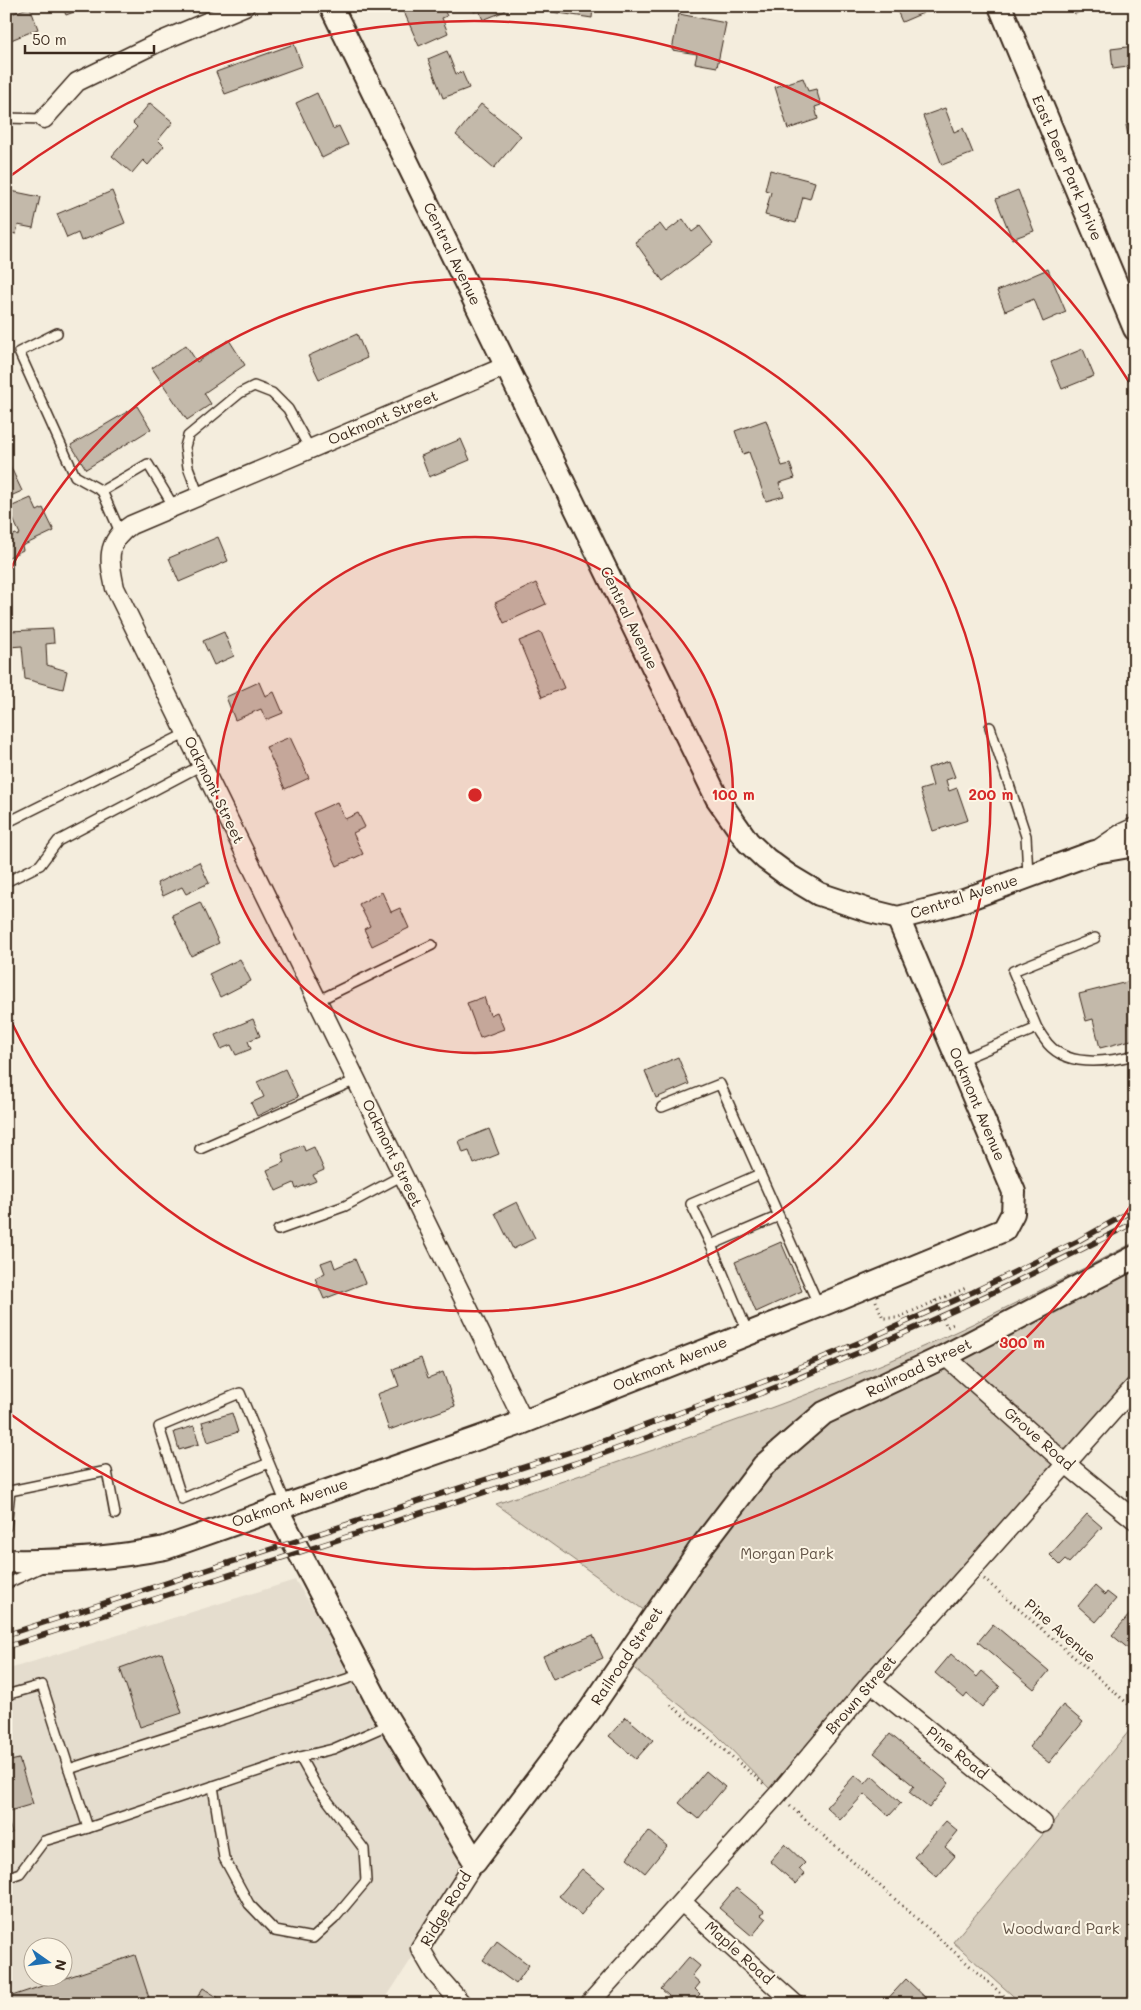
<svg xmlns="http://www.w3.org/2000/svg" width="1141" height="2010" font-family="Mali,sans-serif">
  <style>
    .built { fill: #e5ddce; fill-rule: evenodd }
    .green { fill: #d6cdbd; stroke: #887c6e }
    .building { fill: #c3b9aa; stroke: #3b2a1e }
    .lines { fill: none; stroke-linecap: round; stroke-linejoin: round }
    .service-casing { stroke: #3b2a1e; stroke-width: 12 }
    .minor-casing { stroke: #3b2a1e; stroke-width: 21 }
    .tertiary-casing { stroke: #3b2a1e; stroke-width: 26 }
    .path { stroke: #3b2a1e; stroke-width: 3; stroke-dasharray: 1 4; stroke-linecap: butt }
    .service { stroke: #fcf5e5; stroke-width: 9 }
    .minor { stroke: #fcf5e5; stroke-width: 18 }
    .tertiary { stroke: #fcf5e5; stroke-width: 22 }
    .rail-casing { stroke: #3b2a1e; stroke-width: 5.5 }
    .rail { stroke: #fcf5e5; stroke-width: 4; stroke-dasharray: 11; stroke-linecap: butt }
    .ring { fill: none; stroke: #d62828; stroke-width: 2.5 }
    .labels { text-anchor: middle; stroke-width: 4; stroke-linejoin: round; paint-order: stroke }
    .street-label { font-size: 15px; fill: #3b2a1e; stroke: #fcf5e5 }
    .park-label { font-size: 15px; fill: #625346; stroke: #fcf5e5 }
    .centre { fill: #d62828; stroke: #fcf5e5; stroke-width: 2.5 }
    .ring-label { font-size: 15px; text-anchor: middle; font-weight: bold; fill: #d62828; stroke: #fcf5e5; stroke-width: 4; stroke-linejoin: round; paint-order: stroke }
  </style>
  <rect width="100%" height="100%" fill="#f4eddd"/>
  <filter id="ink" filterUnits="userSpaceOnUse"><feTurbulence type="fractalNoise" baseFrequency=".02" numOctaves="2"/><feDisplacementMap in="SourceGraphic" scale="10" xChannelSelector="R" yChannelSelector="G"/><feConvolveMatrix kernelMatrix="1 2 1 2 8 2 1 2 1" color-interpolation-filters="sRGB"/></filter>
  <g filter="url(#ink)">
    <path class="built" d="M295 1580 475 1862 382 2004H6V1670ZM32 1948H62V1978H32Z"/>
    <g class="green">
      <path d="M1135 1242V1380L771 1790 716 1734 630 1665 659 1621 496 1504C632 1457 771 1412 904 1355 983 1321 1059 1281 1135 1242Z"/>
      <path d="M1135 1724V2004H1022L953 1942Z"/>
    </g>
    <g class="building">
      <path d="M62 6H90L66 15Z"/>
      <path d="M417 6H442L447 16 442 18 448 33 419 46 404 12Z"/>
      <path d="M472 6H503L505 11 483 20 479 10 474 12Z"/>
      <path d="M545 6H593L592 18 545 11Z"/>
      <path d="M895 6H920L923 13 902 22Z"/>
      <path d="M1072 6H1085L1086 9 1075 14Z"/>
      <path d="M30 7 38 29 6 42V16Z"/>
      <path d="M679 14 726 23 717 67 695 63 697 54 672 50Z"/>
      <path d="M294 44 302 66 225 94 216 72Z"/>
      <path d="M1135 46V66L1113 69 1111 49Z"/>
      <path d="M447 51 456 74 462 72 469 88 443 98 428 59Z"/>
      <path d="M803 78 808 91 816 89 821 105 815 107 818 119 788 129 775 87Z"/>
      <path d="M317 93 333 129 339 126 348 145 322 158 296 103Z"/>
      <path d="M150 103 173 122 158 140 164 146 148 165 143 160 132 173 112 156 137 127 133 123Z"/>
      <path d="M481 104 521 136 494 168 456 135Z"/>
      <path d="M945 108 954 132 963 128 973 153 942 165 923 116Z"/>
      <path d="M1135 123V146L1130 147 1126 125Z"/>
      <path d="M770 170 815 182 810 199 803 197 796 223 765 215 771 192 765 190Z"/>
      <path d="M6 190 40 197 33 228 18 225 16 234 6 232Z"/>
      <path d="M1018 190 1034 231 1012 239 996 199Z"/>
      <path d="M112 191 125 223 81 241 78 233 67 238 57 214Z"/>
      <path d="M683 219 692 232 700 226 713 243 663 281 635 242 660 224 666 232Z"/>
      <path d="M1048 269 1066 312 1043 322 1034 299 1005 311 997 291Z"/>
      <path d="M357 334 367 358 319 379 308 356Z"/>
      <path d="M229 340 245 365 204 393 211 404 187 420 152 368 186 345 197 362Z"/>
      <path d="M1083 349 1094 376 1062 389 1051 362Z"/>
      <path d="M137 406 151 429 86 469 71 445Z"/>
      <path d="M766 420 782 466 790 464 795 478 779 483 784 496 766 501 749 452 743 454 735 431Z"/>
      <path d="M461 439 470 460 429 477 421 456Z"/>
      <path d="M6 457 22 491 6 498Z"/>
      <path d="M31 498 37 511 43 508 54 531 22 546 23 550 7 558 6 538 16 534 17 536 20 534 8 508Z"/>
      <path d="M218 537 228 561 179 582 169 558Z"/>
      <path d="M536 583 546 604 504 623 495 603Z"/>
      <path d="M53 629 54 643 46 644 47 665 67 671 63 689 25 679 22 646 9 647V631Z"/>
      <path d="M224 632 234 656 214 665 203 641Z"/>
      <path d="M541 632 564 688 542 697 519 641Z"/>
      <path d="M259 682 265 696 274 692 283 713 266 720 261 709 235 720 226 697Z"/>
      <path d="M290 737 309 778 285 789 266 747Z"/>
      <path d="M949 761 955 777 946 780 949 791 957 788 968 820 933 831 920 790 933 786 928 768Z"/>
      <path d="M337 802 345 819 358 813 365 827 353 833 363 854 337 866 313 813Z"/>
      <path d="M199 862 209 883 186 894 182 887 163 896 157 883Z"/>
      <path d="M382 892 391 912 400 908 409 928 372 946 364 929 370 926 359 904Z"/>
      <path d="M200 902 219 943 191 956 172 915Z"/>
      <path d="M240 959 251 981 220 997 209 974Z"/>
      <path d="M1135 980V1039L1100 1048 1093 1019 1086 1021 1079 994Z"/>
      <path d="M484 997 490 1015 497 1012 504 1029 480 1038 467 1003Z"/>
      <path d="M253 1019 260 1036 248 1041 251 1049 236 1055 231 1045 221 1049 215 1035Z"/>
      <path d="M678 1057 689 1084 656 1098 645 1071Z"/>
      <path d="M285 1069 298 1097 257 1116 251 1103 264 1097 257 1082Z"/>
      <path d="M489 1129 499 1154 474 1164 469 1151 463 1153 459 1141Z"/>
      <path d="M303 1145 305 1151 314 1147 324 1170 313 1175 316 1181 296 1189 294 1183 276 1191 267 1170 285 1162 282 1154Z"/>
      <path d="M517 1202 535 1238 513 1249 495 1213Z"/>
      <path d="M781 1242 802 1291 756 1312 735 1262Z"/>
      <path d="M332 1259 335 1268 355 1259 365 1283 324 1299 315 1278 325 1273 321 1263Z"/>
      <path d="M421 1358 428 1378 443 1372 455 1406 389 1430 377 1394 399 1386 393 1369Z"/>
      <path d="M232 1413 238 1432 208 1442 202 1422Z"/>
      <path d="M194 1426 199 1444 179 1450 174 1432Z"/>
      <path d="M1087 1514 1102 1527 1069 1563 1065 1560 1060 1565 1050 1555Z"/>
      <path d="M1095 1586 1105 1595 1107 1592 1116 1599 1096 1622 1078 1606Z"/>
      <path d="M1130 1614 1135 1618V1644L1130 1650 1112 1635Z"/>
      <path d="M993 1624 1049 1671 1034 1689 978 1642Z"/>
      <path d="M593 1635 603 1658 553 1679 543 1656Z"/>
      <path d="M162 1653 182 1713 140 1727 120 1668Z"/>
      <path d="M951 1654 977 1677 982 1671 1000 1687 982 1707 967 1694 964 1698 935 1673Z"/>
      <path d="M1063 1705 1083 1722 1049 1763 1029 1747Z"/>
      <path d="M626 1717 653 1740 636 1759 609 1736Z"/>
      <path d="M890 1734 949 1783 929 1808 909 1792 914 1786 874 1753Z"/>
      <path d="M19 1759 33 1804 6 1812V1762Z"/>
      <path d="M706 1771 725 1787 698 1819 679 1803Z"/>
      <path d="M855 1775 865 1784 872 1776 901 1803 889 1816 864 1794 840 1820 826 1807Z"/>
      <path d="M6 1814 12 1833 6 1835Z"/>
      <path d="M946 1821 958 1831 945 1847 955 1856 937 1877 914 1857Z"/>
      <path d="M649 1831 667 1846 645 1873 627 1858Z"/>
      <path d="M785 1844 805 1863 799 1869 805 1874 796 1884 770 1861Z"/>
      <path d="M582 1869 604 1887 581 1915 559 1896Z"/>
      <path d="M736 1888 764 1911 761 1915 766 1919 752 1936 719 1908Z"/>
      <path d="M497 1941 529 1965 516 1984 483 1960Z"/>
      <path d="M135 1955 151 2004H6V1998Z"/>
      <path d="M689 1957 700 1966 692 1976 700 1983 695 1989 700 1994 691 2004H663L669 1996 661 1989Z"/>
      <path d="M906 1979 927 1999 923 2004H883Z"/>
      <path d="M203 1988 228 2004H193Z"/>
    </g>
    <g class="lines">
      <g class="service-casing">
        <g id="service">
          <path d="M6 118 44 119"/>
          <path d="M57 333 19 352 75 476 102 491"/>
          <path d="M199 496 188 467 185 447 188 436 240 393 254 386 272 393 288 409 310 449"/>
          <path d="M120 532 102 491 148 464 174 507"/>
          <path d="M990 727 1026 836 1028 875"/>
          <path d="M6 823 187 733"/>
          <path d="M6 882 40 865 58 841 202 765"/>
          <path d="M317 1001 432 945"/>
          <path d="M1037 1028C1040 1033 1044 1039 1048 1044 1069 1068 1108 1062 1135 1055"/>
          <path d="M958 1061 1037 1028 1013 971 1095 938"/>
          <path d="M662 1107 720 1084 819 1306"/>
          <path d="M200 1149 356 1080"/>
          <path d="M760 1174 691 1204 711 1245 779 1216"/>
          <path d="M278 1230 345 1206 403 1175"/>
          <path d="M711 1245 748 1333"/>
          <path d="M269 1463 182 1499 159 1427 240 1393 286 1504"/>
          <path d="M6 1527 10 1491 107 1471 115 1514"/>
          <path d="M6 1584 40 1568"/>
          <path d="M6 1695 42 1685 69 1769"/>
          <path d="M213 1786 224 1858 249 1904 275 1931 313 1938 334 1919 366 1881 364 1849 315 1784 300 1757"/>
          <path d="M88 1828 300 1757 333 1749 390 1724"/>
          <path d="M6 1878 20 1873 44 1841 88 1828 69 1769 362 1674"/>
        </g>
      </g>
      <g class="minor-casing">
        <g id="minor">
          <path d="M44 119 77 82 159 42 245 6"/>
          <path d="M506 366 131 525C105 542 109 561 115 588L524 1422"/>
          <path d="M1097 850 1122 833 1135 827"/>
          <path d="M945 1356 1065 1463 1135 1520"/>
          <path d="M871 1683 1043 1823"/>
          <path d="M682 1902 795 2004"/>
          <path d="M462 2004 434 1972 420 1948 475 1862"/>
          <path d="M589 2004 777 1795 871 1683 1135 1386"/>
        </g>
      </g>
      <g class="tertiary-casing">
        <g id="tertiary">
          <path d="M331 6 717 798 748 842 766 859 789 876 819 894 870 911 898 918 956 903 1095 852 1135 845"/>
          <path d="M1000 6 1135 329"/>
          <path d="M276 1508 381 1708 475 1862 590 1710 700 1549 764 1465 824 1413 945 1356 1135 1257"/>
          <path d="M6 1561C60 1562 113 1558 165 1548L524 1422 819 1306 1004 1230 1013 1213 1014 1192 898 918"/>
        </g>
      </g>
      <g class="path">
        <path d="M935 1300 947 1327 956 1323"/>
        <path d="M876 1301 883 1318H897L966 1288"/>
        <path d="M984 1579 1135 1710"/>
        <path d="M671 1705 764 1784"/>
        <path d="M790 1806 1013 2004"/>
      </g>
      <use href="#service" class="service"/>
      <use href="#minor" class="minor"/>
      <use href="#tertiary" class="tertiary"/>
      <g class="rail-casing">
        <g id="rail">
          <path d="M6 1635 592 1445 768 1380 870 1338 973 1292 1078 1241 1135 1209"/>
          <path d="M6 1647 597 1456C781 1389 961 1313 1135 1222"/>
        </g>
      </g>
      <use href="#rail" class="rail"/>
    </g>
  </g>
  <circle cx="475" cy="795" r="258" fill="#d62828" fill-opacity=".12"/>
  <g class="ring">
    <circle cx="475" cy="795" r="258"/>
    <path d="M7 577A516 516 0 1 1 7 1013"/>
    <path d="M1131 1205A774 774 0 0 1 9 1413M9 177A774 774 0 0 1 1131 385"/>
  </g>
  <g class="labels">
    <g class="street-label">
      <text transform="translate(1067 168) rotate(67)" y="5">East Deer Park Drive</text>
      <text transform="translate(452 254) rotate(64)" y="5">Central Avenue</text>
      <text transform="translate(383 418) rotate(-23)" y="5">Oakmont Street</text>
      <text transform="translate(629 618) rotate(64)" y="5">Central Avenue</text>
      <text transform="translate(214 790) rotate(64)" y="5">Oakmont Street</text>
      <text transform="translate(964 897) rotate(-18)" y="5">Central Avenue</text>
      <text transform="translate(977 1104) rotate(67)" y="5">Oakmont Avenue</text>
      <text transform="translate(392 1153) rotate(64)" y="5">Oakmont Street</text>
      <text transform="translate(670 1364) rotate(-22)" y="5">Oakmont Avenue</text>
      <text transform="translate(919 1368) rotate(-26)" y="5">Railroad Street</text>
      <text transform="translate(1039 1439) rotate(41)" y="5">Grove Road</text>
      <text transform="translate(290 1503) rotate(-19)" y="5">Oakmont Avenue</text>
      <text transform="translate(1060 1631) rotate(41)" y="5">Pine Avenue</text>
      <text transform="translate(627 1656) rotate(-56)" y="5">Railroad Street</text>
      <text transform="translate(861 1695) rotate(-49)" y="5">Brown Street</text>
      <text transform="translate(957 1753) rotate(39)" y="5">Pine Road</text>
      <text transform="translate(446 1909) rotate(-59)" y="5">Ridge Road</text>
      <text transform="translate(739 1953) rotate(42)" y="5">Maple Road</text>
    </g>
    <g class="park-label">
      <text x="787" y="1559">Morgan Park</text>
      <text x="1061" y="1934">Woodward Park</text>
    </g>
  </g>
  <circle cx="475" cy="795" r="8" class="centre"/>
  <g class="ring-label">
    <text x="733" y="800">100 m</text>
    <text x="991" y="800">200 m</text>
    <text x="1022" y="1348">300 m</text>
  </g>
  <rect width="1141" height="2010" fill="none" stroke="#fcf5e5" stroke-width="25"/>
  <rect x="12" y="12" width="1116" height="1985" fill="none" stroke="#3b2a1e" stroke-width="2" filter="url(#ink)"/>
  <g transform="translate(48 1962) rotate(104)"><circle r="24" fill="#fcf5e5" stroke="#afa495"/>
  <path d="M0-4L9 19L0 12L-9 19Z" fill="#1f6fb2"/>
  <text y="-8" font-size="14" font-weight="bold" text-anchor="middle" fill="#3b2a1e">N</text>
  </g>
  <path d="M25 45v8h129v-8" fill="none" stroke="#3b2a1e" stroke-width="2.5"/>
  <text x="32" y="45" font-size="15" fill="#3b2a1e" stroke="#fcf5e5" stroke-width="4" paint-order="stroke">50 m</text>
</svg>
